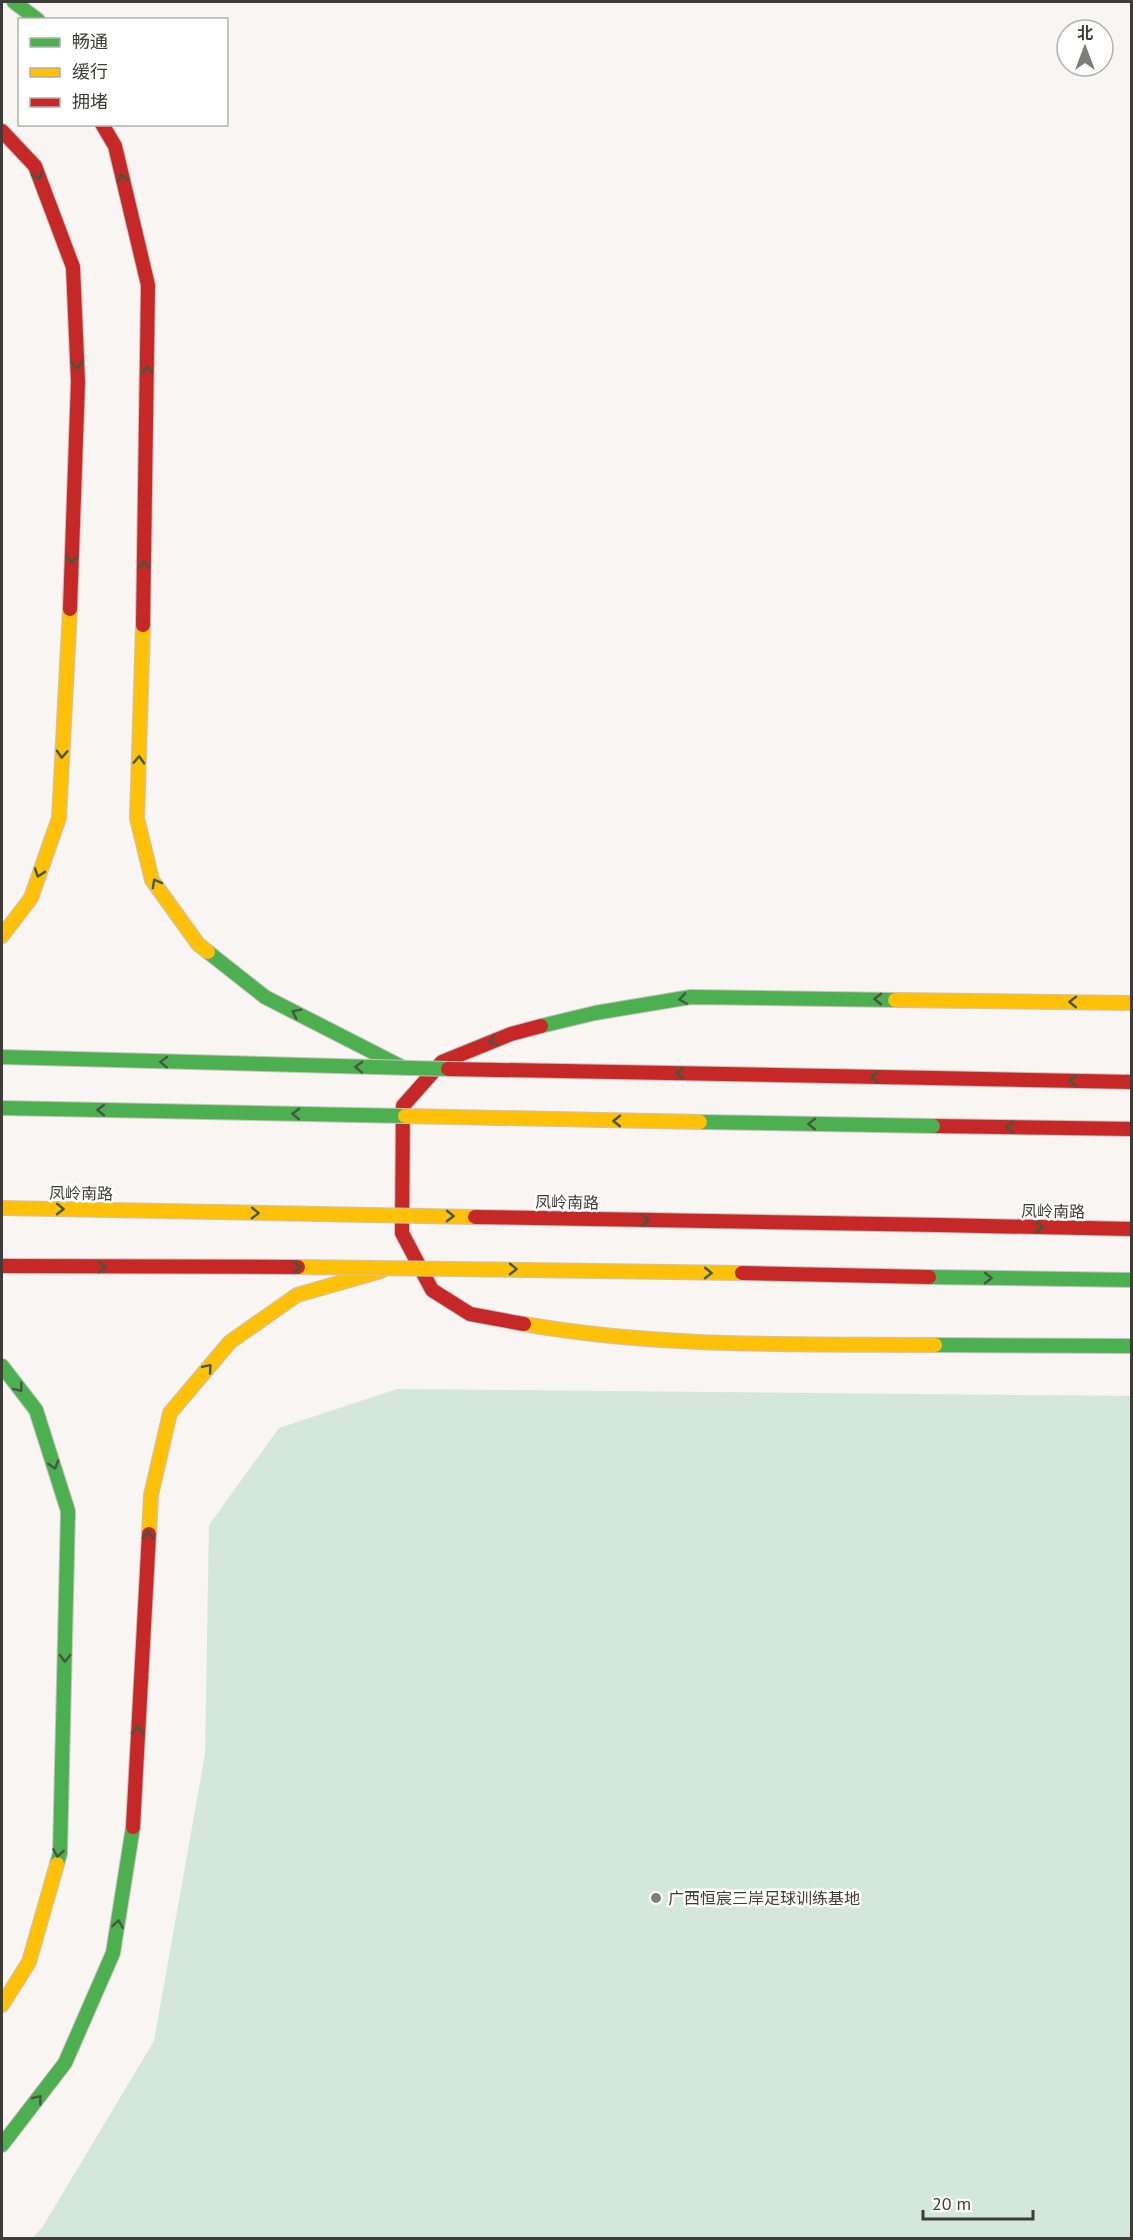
<svg xmlns="http://www.w3.org/2000/svg" width="1133" height="2240" font-family="'PT Sans','Noto Sans SC',sans-serif">
  <style>
    .green { fill: #d3e8db }
    .lines { fill: none; stroke-linecap: round; stroke-linejoin: round }
    .fast-casing { stroke: #cbc2bd; stroke-width: 16 }
    .slow-casing { stroke: #cbc2bd; stroke-width: 16 }
    .jam-casing { stroke: #cbc2bd; stroke-width: 16 }
    .fast { stroke: #4caf50; stroke-width: 14 }
    .slow { stroke: #ffc107; stroke-width: 14 }
    .jam { stroke: #c62828; stroke-width: 14 }
    .fast-bridge-casing { stroke: #cbc2bd; stroke-width: 16; stroke-linecap: butt }
    .slow-bridge-casing { stroke: #cbc2bd; stroke-width: 16; stroke-linecap: butt }
    .jam-bridge-casing { stroke: #cbc2bd; stroke-width: 16; stroke-linecap: butt }
    .fast-bridge { stroke: #4caf50; stroke-width: 14 }
    .slow-bridge { stroke: #ffc107; stroke-width: 14 }
    .jam-bridge { stroke: #c62828; stroke-width: 14 }
    .oneway { stroke: #42593f }
    .poi-dot { fill: #7f7d7a; stroke: #fff; stroke-width: 2 }
    .labels { text-anchor: middle; stroke-width: 5; stroke-linejoin: round; paint-order: stroke }
    .street-label { font-size: 16px; fill: #3e3c39; stroke: #fff }
    .poi-label { font-size: 16px; fill: #3e3c39; stroke: #fff; text-anchor: start }
  </style>
  <rect width="100%" height="100%" fill="#f8f5f2"/>
  <path class="green" d="M397 1389 1131 1396V2238H32L42 2228 154 2041 205 1754 209 1525 279 1428Z"/>
  <g class="lines">
    <g class="fast-casing">
      <g id="fast">
        <path d="M14 2 38 20"/>
        <path d="M208 952 265 997 404 1068"/>
        <path d="M541 1026 595 1013 691 997 895 1000"/>
        <path d="M929 1277 1132 1280"/>
        <path d="M935 1345 1132 1346"/>
        <path d="M2 1366 36 1410 68 1511 60 1853 57 1864"/>
        <path d="M2 2145 65 2063 113 1953 133 1827"/>
      </g>
    </g>
    <g class="slow-casing">
      <g id="slow">
        <path d="M143 625 137 818 152 880 198 944 208 952"/>
        <path d="M2 936 31 898 59 818 70 609"/>
        <path d="M895 1000 1132 1003"/>
        <path d="M524 1324C659 1348 797 1344 935 1345"/>
        <path d="M149 1534 151 1495 170 1413 230 1342 297 1295 381 1271"/>
        <path d="M2 2005 29 1962 57 1864"/>
      </g>
    </g>
    <g class="jam-casing">
      <g id="jam">
        <path d="M102 124 115 146 148 285 143 625"/>
        <path d="M2 131 35 166 73 267 78 382 70 609"/>
        <path d="M933 1078 1132 1082"/>
        <path d="M933 1126 1132 1129"/>
        <path d="M939 1225 1132 1229"/>
        <path d="M524 1324 470 1314 432 1290 402 1233 403 1106 442 1062 511 1034 541 1026"/>
        <path d="M133 1827 149 1534"/>
      </g>
    </g>
    <use href="#fast" class="fast"/>
    <use href="#slow" class="slow"/>
    <use href="#jam" class="jam"/>
    <g class="fast-bridge-casing">
      <g id="fast-bridge">
        <path d="M2 1057 448 1069"/>
        <path d="M2 1108 405 1116"/>
        <path d="M700 1122 933 1126"/>
      </g>
    </g>
    <g class="slow-bridge-casing">
      <g id="slow-bridge">
        <path d="M405 1116 700 1122"/>
        <path d="M2 1208 475 1217"/>
        <path d="M298 1267 742 1273"/>
      </g>
    </g>
    <g class="jam-bridge-casing">
      <g id="jam-bridge">
        <path d="M448 1069 933 1078"/>
        <path d="M475 1217 939 1225"/>
        <path d="M2 1266 298 1267"/>
        <path d="M742 1273 929 1277"/>
      </g>
    </g>
    <use href="#fast-bridge" class="fast-bridge"/>
    <use href="#slow-bridge" class="slow-bridge"/>
    <use href="#jam-bridge" class="jam-bridge"/>
  </g>
  <defs><path id="oneway-chevron" d="M-2-3.5L2.5 0L-2 3.5" fill="none" stroke-width="1.6" stroke-linecap="round" stroke-linejoin="round" transform="scale(1.5)"/></defs>
  <g class="oneway">
    <use href="#oneway-chevron" transform="translate(38 176) rotate(69)"/>
    <use href="#oneway-chevron" transform="translate(122 178) rotate(-103)"/>
    <use href="#oneway-chevron" transform="translate(77 365) rotate(87)"/>
    <use href="#oneway-chevron" transform="translate(147 370) rotate(-89)"/>
    <use href="#oneway-chevron" transform="translate(72 559) rotate(92)"/>
    <use href="#oneway-chevron" transform="translate(144 565) rotate(-89)"/>
    <use href="#oneway-chevron" transform="translate(62 754) rotate(93)"/>
    <use href="#oneway-chevron" transform="translate(139 760) rotate(-88)"/>
    <use href="#oneway-chevron" transform="translate(39 873) rotate(109)"/>
    <use href="#oneway-chevron" transform="translate(156 883) rotate(-119)"/>
    <use href="#oneway-chevron" transform="translate(683 999) rotate(172)"/>
    <use href="#oneway-chevron" transform="translate(878 999) rotate(-179)"/>
    <use href="#oneway-chevron" transform="translate(1073 1002) rotate(-179)"/>
    <use href="#oneway-chevron" transform="translate(296 1013) rotate(-153)"/>
    <use href="#oneway-chevron" transform="translate(493 1041) rotate(158)"/>
    <use href="#oneway-chevron" transform="translate(164 1062) rotate(-178)"/>
    <use href="#oneway-chevron" transform="translate(359 1067) rotate(-178)"/>
    <use href="#oneway-chevron" transform="translate(680 1073) rotate(-179)"/>
    <use href="#oneway-chevron" transform="translate(875 1077) rotate(-179)"/>
    <use href="#oneway-chevron" transform="translate(1073 1081) rotate(-179)"/>
    <use href="#oneway-chevron" transform="translate(101 1110) rotate(-179)"/>
    <use href="#oneway-chevron" transform="translate(296 1114) rotate(-179)"/>
    <use href="#oneway-chevron" transform="translate(617 1121) rotate(-179)"/>
    <use href="#oneway-chevron" transform="translate(812 1124) rotate(-179)"/>
    <use href="#oneway-chevron" transform="translate(1010 1127) rotate(-179)"/>
    <use href="#oneway-chevron" transform="translate(60 1209) rotate(1)"/>
    <use href="#oneway-chevron" transform="translate(255 1213) rotate(1)"/>
    <use href="#oneway-chevron" transform="translate(450 1216) rotate(1)"/>
    <use href="#oneway-chevron" transform="translate(645 1220) rotate(1)"/>
    <use href="#oneway-chevron" transform="translate(1039 1227) rotate(1)"/>
    <use href="#oneway-chevron" transform="translate(102 1267)"/>
    <use href="#oneway-chevron" transform="translate(297 1267)"/>
    <use href="#oneway-chevron" transform="translate(513 1269) rotate(1)"/>
    <use href="#oneway-chevron" transform="translate(708 1273) rotate(1)"/>
    <use href="#oneway-chevron" transform="translate(988 1278) rotate(1)"/>
    <use href="#oneway-chevron" transform="translate(208 1368) rotate(-50)"/>
    <use href="#oneway-chevron" transform="translate(19 1388) rotate(52)"/>
    <use href="#oneway-chevron" transform="translate(54 1465) rotate(73)"/>
    <use href="#oneway-chevron" transform="translate(148 1535) rotate(-87)"/>
    <use href="#oneway-chevron" transform="translate(65 1658) rotate(91)"/>
    <use href="#oneway-chevron" transform="translate(138 1730) rotate(-87)"/>
    <use href="#oneway-chevron" transform="translate(58 1853) rotate(99)"/>
    <use href="#oneway-chevron" transform="translate(118 1924) rotate(-81)"/>
    <use href="#oneway-chevron" transform="translate(38 2099) rotate(-52)"/>
  </g>
  <circle class="poi-dot" cx="656" cy="1898" r="6"/>
  <g class="labels">
    <g class="street-label">
      <text transform="translate(81 1193) rotate(1)" y="6">凤岭南路</text>
      <text transform="translate(567 1202) rotate(1)" y="6">凤岭南路</text>
      <text transform="translate(1053 1211) rotate(1)" y="6">凤岭南路</text>
    </g>
    <g class="poi-label">
      <text x="668" y="1904">广西恒宸三岸足球训练基地</text>
    </g>
  </g>
  <rect width="1133" height="2240" fill="none" stroke="#3e3c39" stroke-width="6"/>
  <rect x="18" y="18" width="210" height="108" fill="#ffffff" stroke="#b2b1b0" stroke-width="1.5"/>
  <rect x="30" y="38" width="30" height="9" fill="#4caf50" stroke="#b2b1b0" stroke-width="1.5"/>
  <text x="72" y="48" font-size="18" fill="#3e3c39">畅通</text>
  <rect x="30" y="68" width="30" height="9" fill="#ffc107" stroke="#b2b1b0" stroke-width="1.5"/>
  <text x="72" y="78" font-size="18" fill="#3e3c39">缓行</text>
  <rect x="30" y="98" width="30" height="9" fill="#c62828" stroke="#b2b1b0" stroke-width="1.5"/>
  <text x="72" y="108" font-size="18" fill="#3e3c39">拥堵</text>
  <g transform="translate(1085 48)"><circle r="28" fill="#ffffff" stroke="#b2b1b0" stroke-width="1.5"/>
  <path d="M0-4.5L10 22L0 15L-10 22Z" fill="#7f7d7a"/>
  <text y="-9" font-size="16" font-weight="bold" text-anchor="middle" fill="#3e3c39">北</text>
  </g>
  <path d="M923 2210v9h110v-9" fill="none" stroke="#3e3c39" stroke-width="3"/>
  <text x="932" y="2210" font-size="18" fill="#3e3c39" stroke="#ffffff" stroke-width="4.5" paint-order="stroke">20 m</text>
</svg>
